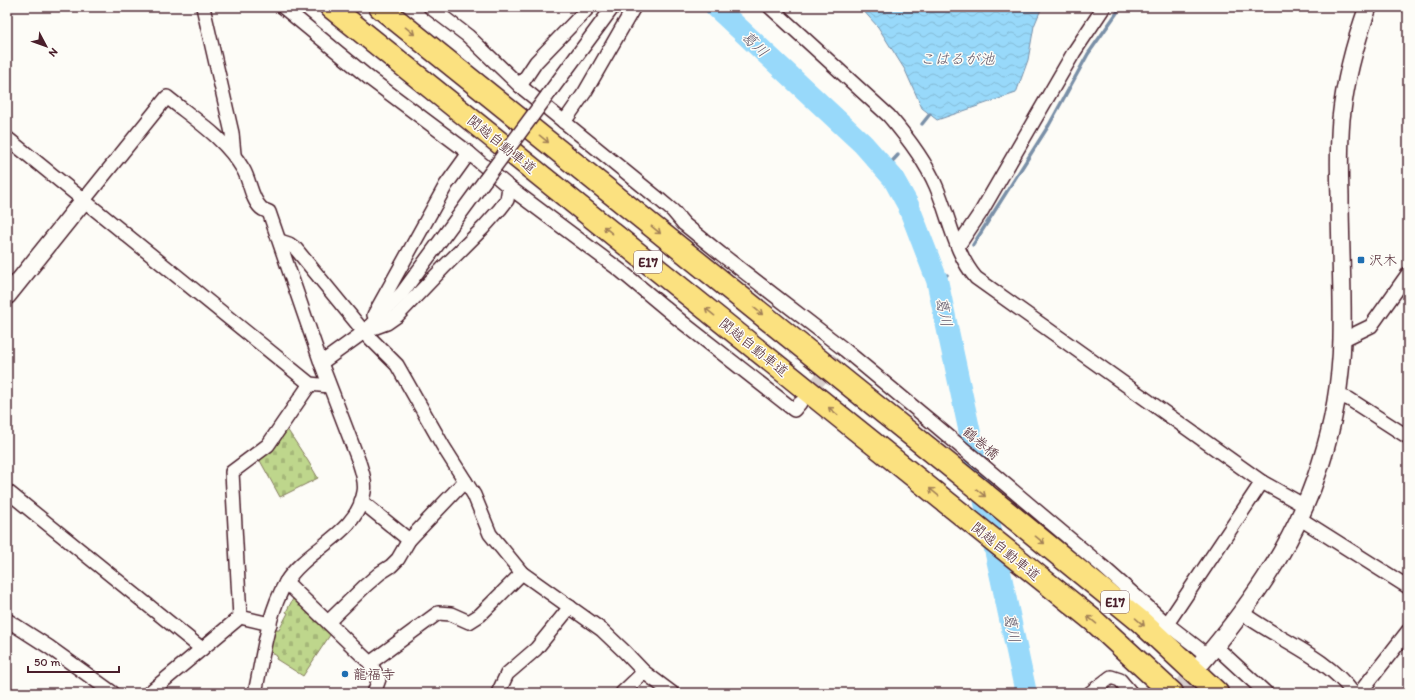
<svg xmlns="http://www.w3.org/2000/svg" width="1415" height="700" font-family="Itim,'Klee One',sans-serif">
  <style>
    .cemetery { fill: url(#cemetery-stones); stroke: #847a5c }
    .water { fill: url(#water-waves); stroke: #798fa7 }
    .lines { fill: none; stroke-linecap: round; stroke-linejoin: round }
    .stream { stroke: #798fa7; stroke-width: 3.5 }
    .river { stroke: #98d9fa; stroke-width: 22 }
    .minor-tunnel { stroke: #d9d0ce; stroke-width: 13; stroke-dasharray: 13 6; stroke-linecap: butt }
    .tertiary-tunnel { stroke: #d9d0ce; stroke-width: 17; stroke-dasharray: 17 8; stroke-linecap: butt }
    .minor-casing { stroke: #4a1f2b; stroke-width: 16 }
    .tertiary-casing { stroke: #4a1f2b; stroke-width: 20 }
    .motorway-casing { stroke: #4a1f2b; stroke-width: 25 }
    .minor { stroke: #fdfcf7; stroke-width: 13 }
    .tertiary { stroke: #fdfcf7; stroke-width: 17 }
    .motorway { stroke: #fbe180; stroke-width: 22 }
    .minor-bridge-casing { stroke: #4a1f2b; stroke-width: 16; stroke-linecap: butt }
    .minor-bridge { stroke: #fdfcf7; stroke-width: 13 }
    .oneway { stroke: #a28056 }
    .poi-dot { fill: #1f6fb2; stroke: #fdfcf7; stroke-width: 1.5 }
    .labels { text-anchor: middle; stroke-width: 3; stroke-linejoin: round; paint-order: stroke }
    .shield { fill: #fdfcf7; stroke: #806168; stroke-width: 1 }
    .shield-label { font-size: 13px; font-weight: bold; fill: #4a1f2b }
    .street-label { font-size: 14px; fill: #4a1f2b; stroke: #fdfcf7 }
    .poi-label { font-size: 14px; fill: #4a1f2b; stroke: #fdfcf7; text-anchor: start }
    .water-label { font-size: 15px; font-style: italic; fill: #615769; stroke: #fdfcf7 }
  </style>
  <defs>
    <pattern id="cemetery-stones" width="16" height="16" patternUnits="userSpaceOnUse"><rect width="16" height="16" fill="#bed68c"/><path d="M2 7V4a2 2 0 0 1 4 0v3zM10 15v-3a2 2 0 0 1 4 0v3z" fill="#a5b779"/></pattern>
    <pattern id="water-waves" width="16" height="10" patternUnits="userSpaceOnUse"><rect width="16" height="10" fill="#98d9fa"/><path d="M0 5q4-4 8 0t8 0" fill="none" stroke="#84bad6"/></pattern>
  </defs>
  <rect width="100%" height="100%" fill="#fdfcf7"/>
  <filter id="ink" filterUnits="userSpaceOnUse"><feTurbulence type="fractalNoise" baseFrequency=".025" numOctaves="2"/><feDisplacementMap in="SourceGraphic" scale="8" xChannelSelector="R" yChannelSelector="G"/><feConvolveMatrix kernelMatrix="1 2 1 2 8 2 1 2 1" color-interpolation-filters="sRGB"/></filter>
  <g filter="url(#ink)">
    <g class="cemetery">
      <path d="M287 429 308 461 318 478 280 497 258 457Z"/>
      <path d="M295 595 332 632 303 676 276 659 277 656 269 651 276 630H279L288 613 286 612Z"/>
    </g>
    <path class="water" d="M860 7H1042L1034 26 1028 60 1016 93 937 120 922 108 905 70 878 27Z"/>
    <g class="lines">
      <g class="stream">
        <path d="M922 124 930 114"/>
        <path d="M885 169 898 155"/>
        <path d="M973 245 1049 125 1088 54 1121 7"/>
        <path d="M937 280 947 275"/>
      </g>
      <path class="river" d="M716 7 863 144 893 178 908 205 937 280 1026 693"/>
      <path class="minor-tunnel" d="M805 397 838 358"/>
      <path class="tertiary-tunnel" d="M1178 693 1201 663"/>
      <g class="minor-casing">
        <g id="minor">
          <path d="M203 7 232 133 234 154"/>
          <path d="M283 7 369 78 469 153 509 187 621 271 682 322 794 410 800 403"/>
          <path d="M430 7 468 36 520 86 660 200 673 211 684 224 721 254 845 350 928 419 1102 566 1167 624"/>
          <path d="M770 7 889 116C907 137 925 160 936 186 949 216 955 254 976 278L1262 482 1305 506"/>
          <path d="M520 86 536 62 589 7"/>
          <path d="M547 96 613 7"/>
          <path d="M564 122 585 92 634 7"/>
          <path d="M7 138 310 384 329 386"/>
          <path d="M84 200 167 97C194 119 225 138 243 169 250 180 251 199 261 208 263 210 267 211 269 212L321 363 359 462C362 471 366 483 364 492 357 535 307 548 286 582 267 615 263 657 255 693"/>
          <path d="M280 241 289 244 296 249 364 332 397 365 443 446 474 495 490 534 522 573 602 630 625 652 644 672 672 693"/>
          <path d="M958 246 981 212 1074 52 1104 7"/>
          <path d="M374 315 446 185 469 153"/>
          <path d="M368 330 387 323 397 316 444 267 483 228 500 209 507 200 509 187"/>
          <path d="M1342 340 1371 326 1408 274"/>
          <path d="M321 363 364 332 402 293 485 180"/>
          <path d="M1337 395 1349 399 1408 437"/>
          <path d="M7 491 202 649"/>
          <path d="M361 501 409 540"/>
          <path d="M1299 518 1408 587"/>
          <path d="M286 582 370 663 438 613 451 614 469 622 480 615 522 573"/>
          <path d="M1241 612C1278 640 1325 655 1353 693"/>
          <path d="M240 617 270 624"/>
          <path d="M7 620 49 647 113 693"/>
          <path d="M328 622 365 586 380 573 391 566 398 559 409 540 465 481"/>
          <path d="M1215 646 1266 693"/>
          <path d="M1207 655 1167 624 1262 482"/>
          <path d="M370 663 379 679 374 693"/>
          <path d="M149 693 240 617 232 472 268 445 310 384"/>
          <path d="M498 693 507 674 536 649 570 607"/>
          <path d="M622 693 644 672"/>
          <path d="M1090 693 1111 677 1120 680 1131 693"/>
          <path d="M1357 693 1362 690 1408 631"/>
        </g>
      </g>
      <g class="tertiary-casing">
        <g id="tertiary">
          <path d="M7 296 84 200"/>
          <path d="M1202 662C1224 636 1246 608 1265 579 1312 509 1340 424 1342 339 1343 291 1340 243 1340 196 1339 170 1339 144 1341 119 1345 81 1355 43 1368 7"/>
        </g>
      </g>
      <g class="motorway-casing">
        <g id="motorway">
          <path d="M331 7 1094 621 1172 693"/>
          <path d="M380 7 954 469 1140 621 1217 693"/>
        </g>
      </g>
      <use href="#minor" class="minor"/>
      <use href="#tertiary" class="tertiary"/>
      <use href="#motorway" class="motorway"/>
      <g class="minor-bridge-casing">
        <path id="minor-bridge" d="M485 180 547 96"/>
      </g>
      <use href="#minor-bridge" class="minor-bridge"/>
    </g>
    <defs><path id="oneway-shaft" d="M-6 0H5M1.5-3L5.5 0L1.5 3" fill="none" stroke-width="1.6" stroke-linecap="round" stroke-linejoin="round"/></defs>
    <g class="oneway">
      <use href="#oneway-shaft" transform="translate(410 31) rotate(39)"/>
      <use href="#oneway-shaft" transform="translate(544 139) rotate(39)"/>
      <use href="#oneway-shaft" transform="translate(608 230) rotate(-141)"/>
      <use href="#oneway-shaft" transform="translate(656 230) rotate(39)"/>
      <use href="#oneway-shaft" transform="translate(758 311) rotate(39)"/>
      <use href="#oneway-shaft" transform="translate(710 312) rotate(-141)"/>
      <use href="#oneway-shaft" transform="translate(833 411) rotate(-141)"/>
      <use href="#oneway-shaft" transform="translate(934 492) rotate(-141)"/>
      <use href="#oneway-shaft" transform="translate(981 493) rotate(40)"/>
      <use href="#oneway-shaft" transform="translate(1040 540) rotate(39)"/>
      <use href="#oneway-shaft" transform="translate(1092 620) rotate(-140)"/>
      <use href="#oneway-shaft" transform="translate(1140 622) rotate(41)"/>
    </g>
  </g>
  <g class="poi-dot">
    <rect x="1357" y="256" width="8" height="8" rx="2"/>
    <circle cx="345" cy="674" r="4"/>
  </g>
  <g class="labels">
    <g class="shield">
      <rect x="634" y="251" width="28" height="22" rx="3"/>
      <rect x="1101" y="591" width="28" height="22" rx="3"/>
    </g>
    <g class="shield-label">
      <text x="648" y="267">E17</text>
      <text x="1115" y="607">E17</text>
    </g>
    <g class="street-label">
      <text transform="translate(502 144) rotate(39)" y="5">関越自動車道</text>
      <text transform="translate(754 347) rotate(39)" y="5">関越自動車道</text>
      <text transform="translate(981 443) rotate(40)" y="5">鶴巻橋</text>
      <text transform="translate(1006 551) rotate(39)" y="5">関越自動車道</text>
    </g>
    <g class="poi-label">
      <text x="1369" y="265">沢木</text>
      <text x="353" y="679">龍福寺</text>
    </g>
    <g class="water-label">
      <text transform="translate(755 44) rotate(43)" y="5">葛川</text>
      <text x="957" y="64">こはるが池</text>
      <text transform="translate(944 312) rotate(78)" y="5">葛川</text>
      <text transform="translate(1012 628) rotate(78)" y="5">葛川</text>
    </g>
  </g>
  <rect width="1415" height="700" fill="none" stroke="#fdfcf7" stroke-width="24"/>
  <rect x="12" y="12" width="1391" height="676" fill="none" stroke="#4a1f2b" stroke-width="1.5" filter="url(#ink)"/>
  <g transform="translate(46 46) rotate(131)" stroke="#fdfcf7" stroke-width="3" paint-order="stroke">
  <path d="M0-3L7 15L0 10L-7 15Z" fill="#4a1f2b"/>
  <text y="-6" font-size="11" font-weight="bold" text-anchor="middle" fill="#4a1f2b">N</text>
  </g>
  <path d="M28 666v6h91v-6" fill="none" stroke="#4a1f2b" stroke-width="2"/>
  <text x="34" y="666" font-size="12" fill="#4a1f2b" stroke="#fdfcf7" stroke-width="3" paint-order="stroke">50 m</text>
</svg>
